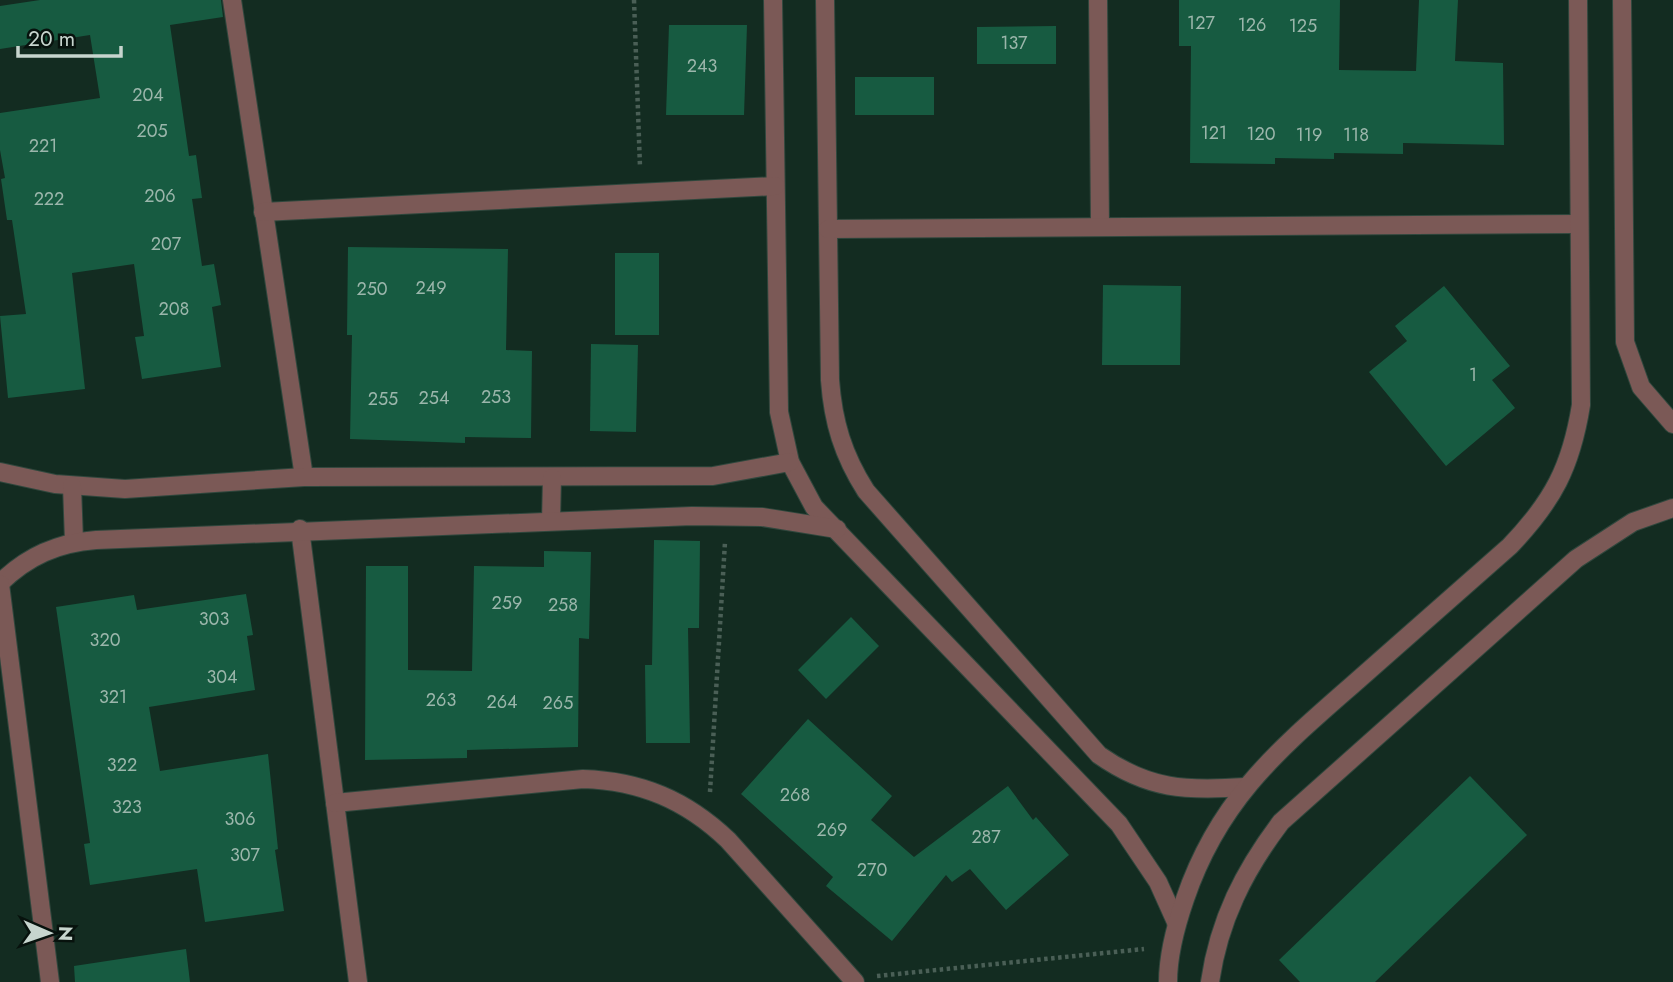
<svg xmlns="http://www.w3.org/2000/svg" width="1673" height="982" font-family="Jost,sans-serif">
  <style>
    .building { fill: #175b41 }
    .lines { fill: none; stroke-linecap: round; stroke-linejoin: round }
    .street-casing { stroke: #30473d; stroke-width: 20 }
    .path { stroke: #4a5f56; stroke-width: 4.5; stroke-dasharray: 3.5 3.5; stroke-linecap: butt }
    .street { stroke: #7b5956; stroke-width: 18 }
    .labels { text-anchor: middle; stroke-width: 5; stroke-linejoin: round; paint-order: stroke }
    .number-label { font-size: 18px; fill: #9bb6ab }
  </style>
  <rect width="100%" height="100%" fill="#132c21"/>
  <g class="building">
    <path d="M40 0H221L223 17 170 25 189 156 196 155 202 198 192 199 202 266 214 264 221 305 212 307 221 367 142 379 135 337 144 336 134 264 72 273 85 389 8 398 0 316 26 314 12 220H7L1 179 5 178 0 150V113L100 98 90 35 0 49V6Z"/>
    <path d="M1179 0H1340L1339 70 1416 71 1419 0H1458L1455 61 1503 63 1504 145 1403 143V154L1334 153V159L1275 158V164L1190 163 1191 46H1179Z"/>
    <path d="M669 25H747L744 115H666Z"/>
    <path d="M1056 26V64H977V27Z"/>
    <rect x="855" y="77" width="79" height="38"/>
    <path d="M348 247 508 249 506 350 532 351 531 438 465 437V443L350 439 352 335H347Z"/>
    <rect x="615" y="253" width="44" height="82"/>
    <path d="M1103 285 1181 286 1180 365H1102Z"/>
    <path d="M1444 286 1510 366 1492 380 1515 408 1446 466 1369 372 1407 341 1395 326Z"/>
    <path d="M591 344 638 345 636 432 590 431Z"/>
    <path d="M654 540 700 541 699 628H688L690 743H646L645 665H652Z"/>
    <path d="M544 551 591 552 589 639 579 638 578 747 467 750V758L365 760 366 566H408V670L472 671 474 566 544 567Z"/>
    <path d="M246 594 253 635 247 636 255 690 149 707 160 771 268 754 278 849 275 850 284 911 205 922 197 869 90 885 84 844 90 843 56 607 134 595 137 610Z"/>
    <path d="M851 617 879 646 826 699 798 670Z"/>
    <path d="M808 719 892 796 871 820 914 857 1008 786 1033 820 1036 817 1069 855 1006 910 970 869 952 882 946 875 892 941 826 886 833 877 741 794Z"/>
    <path d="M1470 776 1527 835 1375 982H1300L1279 960Z"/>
    <path d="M186 949 190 982H75L74 966Z"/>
  </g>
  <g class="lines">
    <g class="street-casing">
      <g id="street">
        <path d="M232 0 304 477"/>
        <path d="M773 0 779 412 790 462 814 507 1119 824 1158 882 1176 922"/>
        <path d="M825 0 830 380C833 422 843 455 866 491L1099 755C1149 790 1186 791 1245 787"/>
        <path d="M1098 0 1100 226"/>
        <path d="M1622 0 1625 342 1641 387 1673 424"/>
        <path d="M263 212 775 186"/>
        <path d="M828 229 1579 224"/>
        <path d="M0 472 55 484 125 489 304 477 713 476 790 462"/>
        <path d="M72 486 74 541"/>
        <path d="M551 521 552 478"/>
        <path d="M300 529 358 982"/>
        <path d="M0 583C28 556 57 543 96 540L692 516 762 517 837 529"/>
        <path d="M0 584 50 982"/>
        <path d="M335 803 583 779C641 781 686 800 728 840L855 982"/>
        <path d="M1168 982C1168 954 1176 925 1185 899 1221 793 1286 744 1366 673 1414 631 1462 588 1510 546 1553 501 1571 467 1581 405L1578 0"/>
        <path d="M1210 982C1219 920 1244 871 1281 822L1576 559 1633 522 1673 508"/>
      </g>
    </g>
    <g class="path">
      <path d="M634 0 640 167"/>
      <path d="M710 792 725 542"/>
      <path d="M877 976 1144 949"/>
    </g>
    <use href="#street" class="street"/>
  </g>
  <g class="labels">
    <g class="number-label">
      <text x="1201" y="29">127</text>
      <text x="1252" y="31">126</text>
      <text x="1303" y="32">125</text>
      <text x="1014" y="49">137</text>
      <text x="702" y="72">243</text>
      <text x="148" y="101">204</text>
      <text x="152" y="137">205</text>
      <text x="1214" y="139">121</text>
      <text x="1261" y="140">120</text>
      <text x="1309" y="141">119</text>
      <text x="1356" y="141">118</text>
      <text x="43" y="152">221</text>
      <text x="160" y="202">206</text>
      <text x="49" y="205">222</text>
      <text x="166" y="250">207</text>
      <text x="431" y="294">249</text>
      <text x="372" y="295">250</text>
      <text x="174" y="315">208</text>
      <text x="1473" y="381">1</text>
      <text x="496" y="403">253</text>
      <text x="434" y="404">254</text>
      <text x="383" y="405">255</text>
      <text x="507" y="609">259</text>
      <text x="563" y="611">258</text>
      <text x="214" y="625">303</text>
      <text x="105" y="646">320</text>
      <text x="222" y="683">304</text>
      <text x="113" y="703">321</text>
      <text x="441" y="706">263</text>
      <text x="502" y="708">264</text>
      <text x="558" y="709">265</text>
      <text x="122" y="771">322</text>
      <text x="795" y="801">268</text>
      <text x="127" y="813">323</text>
      <text x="240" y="825">306</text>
      <text x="832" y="836">269</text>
      <text x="986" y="843">287</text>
      <text x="245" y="861">307</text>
      <text x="872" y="876">270</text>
    </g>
  </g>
  <g transform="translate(49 933) rotate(92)" stroke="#07120d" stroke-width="5" paint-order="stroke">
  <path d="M0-5L12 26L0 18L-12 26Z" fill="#c7d5ce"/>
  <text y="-10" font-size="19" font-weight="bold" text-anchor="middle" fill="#c7d5ce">N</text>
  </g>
  <path d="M18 46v10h103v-10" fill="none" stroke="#c7d5ce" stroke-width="3.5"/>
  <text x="28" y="46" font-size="21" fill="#c7d5ce" stroke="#07120d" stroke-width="5" paint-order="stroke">20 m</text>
</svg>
